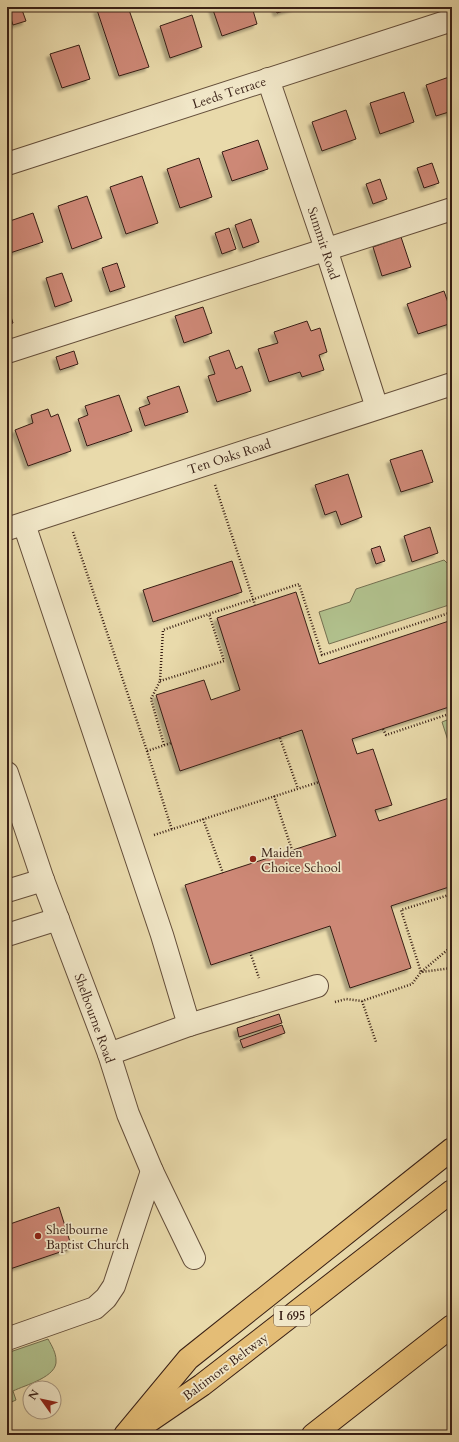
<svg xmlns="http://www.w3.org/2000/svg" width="459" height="1442" font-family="Cardo,serif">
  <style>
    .green { fill: #b1c18d; stroke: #747051 }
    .building { fill: #cd8876; stroke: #381f15; filter: url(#shadow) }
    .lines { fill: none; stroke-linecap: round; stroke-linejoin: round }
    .minor-casing { stroke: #644e3a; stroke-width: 24 }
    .highway-casing { stroke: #381f15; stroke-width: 24 }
    .path { stroke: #381f15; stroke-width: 2.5; stroke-dasharray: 1 2; stroke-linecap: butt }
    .minor { stroke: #f1e7c8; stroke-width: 22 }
    .highway { stroke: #e4bd76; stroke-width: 22 }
    .poi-dot { fill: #8f2418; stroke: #f1e7c8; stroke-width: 1.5 }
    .labels { text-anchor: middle; stroke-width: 3.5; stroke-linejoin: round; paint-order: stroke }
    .shield { fill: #f1e7c8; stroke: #705b4b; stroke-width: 1 }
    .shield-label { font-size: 12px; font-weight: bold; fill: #381f15 }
    .street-label { font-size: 13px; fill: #381f15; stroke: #f1e7c8 }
    .poi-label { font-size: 13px; fill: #381f15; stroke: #f1e7c8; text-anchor: start }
  </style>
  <defs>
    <filter id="shadow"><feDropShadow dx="-3.5" dy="3.5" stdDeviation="1" flood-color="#0004"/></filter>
  </defs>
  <rect width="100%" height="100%" fill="#e9daab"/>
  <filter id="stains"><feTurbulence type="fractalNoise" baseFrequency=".005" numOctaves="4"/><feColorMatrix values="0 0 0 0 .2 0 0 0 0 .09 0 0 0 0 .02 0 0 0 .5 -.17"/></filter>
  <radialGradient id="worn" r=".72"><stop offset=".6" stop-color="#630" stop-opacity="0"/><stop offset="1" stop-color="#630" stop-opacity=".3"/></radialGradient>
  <g class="green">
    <path d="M444 560 452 568V604L329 644 319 612 350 602 356 589Z"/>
    <path d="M452 718V753L442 722Z"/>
    <path d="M48 1339C52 1346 56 1353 56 1360 58 1377 25 1385 13 1391L16 1400 7 1404V1386L8 1385 7 1382V1353Z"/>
  </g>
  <g class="building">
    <path d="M21 7 26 21 13 25 9 12Z"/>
    <path d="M105 7H128L149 67 119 76 97 10Z"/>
    <path d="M212 7H252L257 24 222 36Z"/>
    <path d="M275 7H296L277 13Z"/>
    <path d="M192 15 202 47 170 58 160 26Z"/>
    <path d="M79 45 90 79 62 88 50 54Z"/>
    <path d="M452 76V111L436 116 426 85Z"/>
    <path d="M404 92 414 122 380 134 370 103Z"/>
    <path d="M346 110 356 139 322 151 312 122Z"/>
    <path d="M258 140 268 169 232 181 222 152Z"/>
    <path d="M199 158 212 197 180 208 167 169Z"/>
    <path d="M432 163 439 183 424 188 417 168Z"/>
    <path d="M142 176 158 223 126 234 110 187Z"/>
    <path d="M380 179 387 199 373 204 366 184Z"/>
    <path d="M87 196 102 238 72 249 58 206Z"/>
    <path d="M33 213 43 242 7 254V222Z"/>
    <path d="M251 219 259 242 243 248 235 225Z"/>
    <path d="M229 228 236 249 222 254 215 233Z"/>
    <path d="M401 237 411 267 382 276 373 247Z"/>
    <path d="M117 263 125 287 110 292 102 268Z"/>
    <path d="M62 273 72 301 55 307 46 278Z"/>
    <path d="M444 291 452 314V323L418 334 407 304Z"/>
    <path d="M7 304 13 323 7 325Z"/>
    <path d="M203 307 212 333 184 343 175 316Z"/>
    <path d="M307 321 311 331 320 328 327 352 319 355 324 370 302 377 300 372 269 382 258 349 278 343 274 332Z"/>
    <path d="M229 350 236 369 242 366 251 391 217 402 208 376 215 374 209 357Z"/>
    <path d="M74 351 78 364 60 370 56 357Z"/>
    <path d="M179 386 188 412 145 426 139 408 150 404 147 397Z"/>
    <path d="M119 395 132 431 87 446 78 419 88 415 85 406Z"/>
    <path d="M48 409 51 417 58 414 71 451 28 466 15 430 33 423 31 415Z"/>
    <path d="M422 450 433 482 401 492 390 460Z"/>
    <path d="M348 474 362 517 341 525 336 511 325 515 315 485Z"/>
    <path d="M430 527 438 553 412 562 404 536Z"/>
    <path d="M380 546 385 561 376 564 371 549Z"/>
    <path d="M232 561 242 592 153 622 143 590Z"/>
    <path d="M296 592 319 664 452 620V706L352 739 357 754 373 749 392 805 375 810 379 821 452 797V886L391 906 411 968 350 988 330 926 211 965 185 885 336 836 302 730 180 771 156 695 204 680 211 700 240 690 217 618Z"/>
    <path d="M279 1014 282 1023 239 1037 237 1028Z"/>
    <path d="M282 1025 285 1033 243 1048 240 1040Z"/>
    <path d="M59 1207 72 1248 7 1270V1225Z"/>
  </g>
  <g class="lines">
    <g class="minor-casing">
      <g id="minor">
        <path d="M268 79 326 249 377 408"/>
        <path d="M7 164 452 20"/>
        <path d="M7 352 452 209"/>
        <path d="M24 524 162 935 189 1025"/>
        <path d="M7 529 452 384"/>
        <path d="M7 773 43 880 109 1054 128 1114 152 1171 194 1258"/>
        <path d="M7 891 43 880"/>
        <path d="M7 935 58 919"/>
        <path d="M109 1054 189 1025 317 986"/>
        <path d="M7 1339 95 1308 106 1298 114 1286 152 1171"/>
      </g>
    </g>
    <g class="highway-casing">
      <g id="highway">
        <path d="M142 1426 202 1385 452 1191"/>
        <path d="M125 1435 188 1359 452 1149"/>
        <path d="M313 1435 452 1326"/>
      </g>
    </g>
    <g class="path">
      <path d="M215 485 255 605"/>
      <path d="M73 532 147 751 172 830"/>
      <path d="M160 681 224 661 209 614 299 584 322 655 452 612"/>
      <path d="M383 729 386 735 452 713"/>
      <path d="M280 738 298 789"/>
      <path d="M164 745 151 699 160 681 163 630 209 614"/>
      <path d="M147 751 171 743"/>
      <path d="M274 796 292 850"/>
      <path d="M203 819 223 873"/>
      <path d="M154 835 319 782"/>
      <path d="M452 946 421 972 452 968"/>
      <path d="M250 952 259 978"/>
      <path d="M362 1001 376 1042"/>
      <path d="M335 1002 346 999 362 1001 412 984 421 972 401 910 452 894"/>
    </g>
    <use href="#minor" class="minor"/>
    <use href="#highway" class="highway"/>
  </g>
  <g class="poi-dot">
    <circle cx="253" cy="859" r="4"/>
    <circle cx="38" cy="1236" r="4"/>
  </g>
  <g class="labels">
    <rect class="shield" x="274" y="1306" width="36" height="20" rx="3"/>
    <g class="shield-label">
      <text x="292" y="1320">I 695</text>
    </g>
    <g class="street-label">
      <text transform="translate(229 92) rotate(-18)" y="5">Leeds Terrace</text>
      <text transform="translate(324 243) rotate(72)" y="5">Summit Road</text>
      <text transform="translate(229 456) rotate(-18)" y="5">Ten Oaks Road</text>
      <text transform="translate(95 1018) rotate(70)" y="5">Shelbourne Road</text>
      <text transform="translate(225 1366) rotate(-37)" y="5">Baltimore Beltway</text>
    </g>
    <g class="poi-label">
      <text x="261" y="857">Maiden<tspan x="261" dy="15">Choice School</tspan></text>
      <text x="46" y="1234">Shelbourne<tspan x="46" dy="15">Baptist Church</tspan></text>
    </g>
  </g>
  <rect width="459" height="1442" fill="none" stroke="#e9daab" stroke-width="24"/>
  <rect x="8" y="8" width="443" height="1426" fill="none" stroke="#381f15" stroke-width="2"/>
  <rect x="12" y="12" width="435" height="1418" fill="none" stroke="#381f15"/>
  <g transform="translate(42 1400) rotate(303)"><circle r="19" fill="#f1e7c8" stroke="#a79780"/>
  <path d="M0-3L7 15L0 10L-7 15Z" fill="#8f2418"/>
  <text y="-6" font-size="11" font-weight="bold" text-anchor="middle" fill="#381f15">N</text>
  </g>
  <rect width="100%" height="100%" filter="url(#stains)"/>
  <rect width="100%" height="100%" fill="url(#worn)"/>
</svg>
